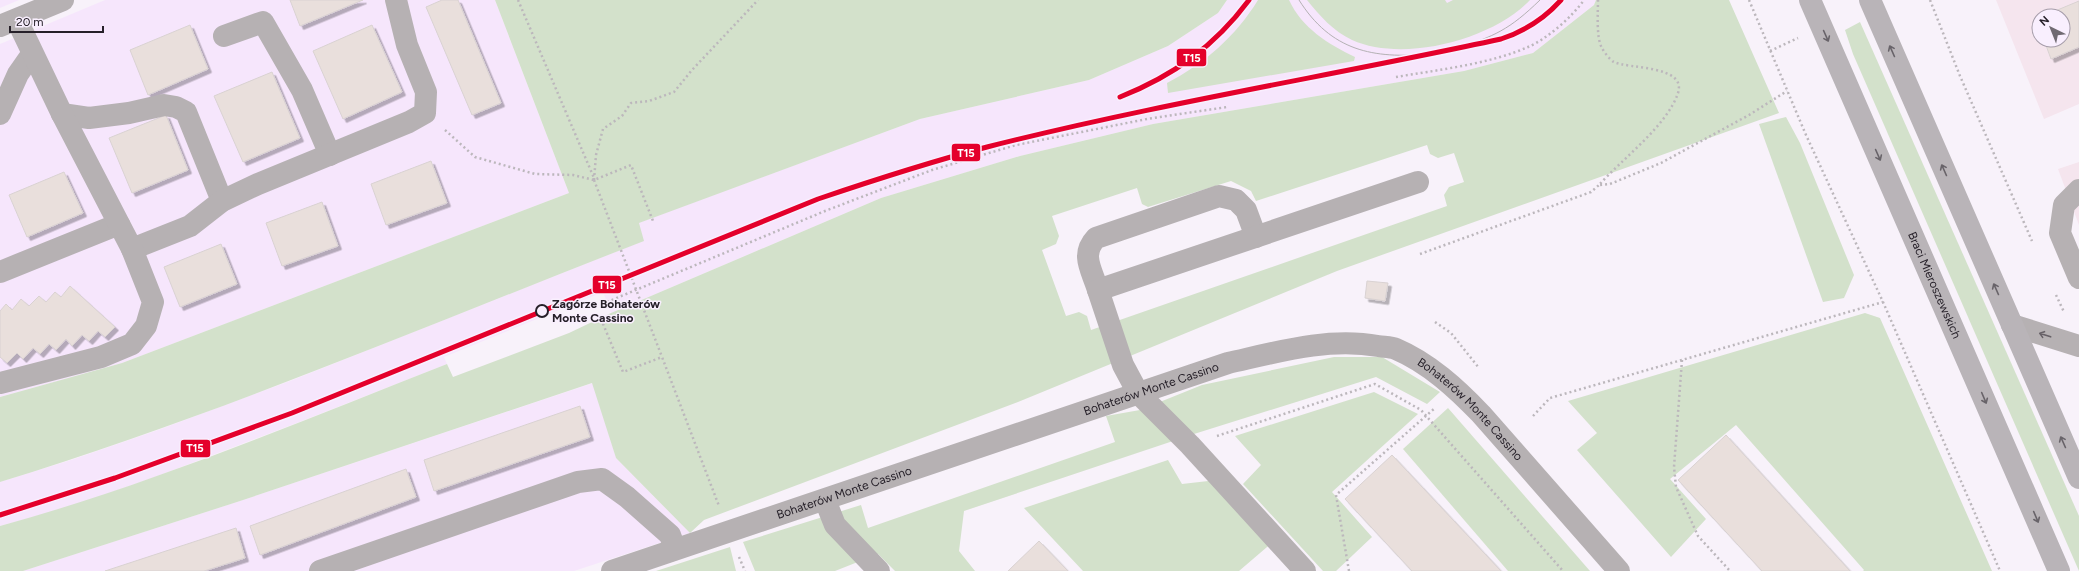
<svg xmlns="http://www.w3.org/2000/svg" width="2079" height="571" font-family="Figtree,sans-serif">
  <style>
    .commercial { fill: #f5e5ee; fill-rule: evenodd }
    .built { fill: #f6e6fc }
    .green { fill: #d3e1cb; fill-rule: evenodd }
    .building { fill: #e9dfdc; stroke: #d9d2d2; filter: url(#shadow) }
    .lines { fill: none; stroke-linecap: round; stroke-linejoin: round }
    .path { stroke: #bcb7bc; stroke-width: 2.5; stroke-dasharray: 2 3; stroke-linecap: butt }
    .minor { stroke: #b6b1b3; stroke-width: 22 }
    .major { stroke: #b9b4b8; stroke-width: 22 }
    .tram { stroke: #b4b1b4; stroke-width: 1 }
    .path-bridge { stroke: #bcb7bc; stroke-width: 2.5; stroke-dasharray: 2 3; stroke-linecap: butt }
    .tram-1-casing { stroke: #f9effe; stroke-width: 8 }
    .tram-1 { stroke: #e4002b; stroke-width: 5 }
    .oneway { stroke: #686369 }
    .oneway2 { stroke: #676167 }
    .stop-dot { fill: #f9effe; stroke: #262029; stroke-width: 2 }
    .labels { text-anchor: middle; stroke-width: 3; stroke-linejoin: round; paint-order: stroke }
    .street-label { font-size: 12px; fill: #262029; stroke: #f9effe }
    .stop-label { font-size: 12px; font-weight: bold; fill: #262029; stroke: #f9effe; text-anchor: start }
    .line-badge { stroke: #f9effe; stroke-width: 1.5 }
    .badge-label { font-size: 11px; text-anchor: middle; font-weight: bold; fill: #fff }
  </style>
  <defs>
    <filter id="shadow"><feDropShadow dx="3.5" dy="3.5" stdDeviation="0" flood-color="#0004"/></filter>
  </defs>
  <rect width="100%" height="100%" fill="#f8f2fa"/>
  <g class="commercial">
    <path d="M1996 0H2079V104L2044 119ZM2039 16H2063V40H2039Z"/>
    <path d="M2079 162V225L2058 169Z"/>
  </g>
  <g class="built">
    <path d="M0 0H19L0 8Z"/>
    <path d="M105 0H495L569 193 122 363 0 397V44Z"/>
    <path d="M1227 0H1596L1594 5 1533 53 1464 71 1153 124 1020 156 881 198 611 313 603 292 444 357 447 364 302 421 155 477 67 508 0 526V482L71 460 158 430 290 381 643 241 638 223 920 119 1089 80 1168 46 1218 13Z"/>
    <path d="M593 383 616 458 690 533 574 571H23L237 502Z"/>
  </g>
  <g class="green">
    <path d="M495 0H1227L1218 13 1168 46 1089 80 920 119 639 223 644 241C430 324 219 415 0 482V397L122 363 569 193Z"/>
    <path d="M1258 0H1289C1302 28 1328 44 1355 57L1354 61 1168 93 1167 83C1204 64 1236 36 1258 0Z"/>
    <path d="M1307 0H1445L1447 3 1453 0H1530C1492 40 1403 63 1352 40 1333 31 1320 16 1307 0Z"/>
    <path d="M1596 0H1729L1779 113 1337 271 1018 402 704 520 690 533 616 458 592 383 237 502 23 571H0V526C153 484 299 422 447 364L453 377 569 333 611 313 881 198 1020 156 1153 124 1464 71 1533 53 1594 5ZM1427 145 1430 154 1438 158 1454 153 1464 182 1449 187 1444 195 1447 206 1091 330 1087 316 1079 312 1066 316 1042 250 1056 244 1059 236 1052 216 1137 188 1142 204 1148 207 1231 181 1251 191 1256 201Z"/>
    <path d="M1860 22 2079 516V571L1853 54 1845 30Z"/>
    <path d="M1786 117 1800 143 1854 275 1844 298 1823 302 1759 124Z"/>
    <path d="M1865 313 1880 318 1992 571H1863L1864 570 1736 425 1670 479 1706 519 1671 557 1577 450 1597 433 1568 401Z"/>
    <path d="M1334 357H1382L1440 392 1427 404 1376 377 1194 434 964 511 959 551 975 571H895L878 554 835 571H755L743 542 861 505 868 528 1115 442 1106 416 1140 410 1202 385Z"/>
    <path d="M1374 392 1418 414 1332 492 1372 537 1336 571H1323L1243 484 1261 465 1235 436Z"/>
    <path d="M1448 408 1590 571H1508L1403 449Z"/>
    <path d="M1168 460 1182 484 1217 480 1273 542 1239 571H1083L1024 508Z"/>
    <path d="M730 547 736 571H656Z"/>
  </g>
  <g class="building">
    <path d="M290 0H363L300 26Z"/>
    <path d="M442 0H458L501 103 472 115 426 7Z"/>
    <path d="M2079 1V47L2051 59 2044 40H2063V16H2043Z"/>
    <path d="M2039 18V29L2035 19Z"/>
    <path d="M190 25 208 69 148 95 130 50Z"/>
    <path d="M372 25 402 92 343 119 313 51Z"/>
    <path d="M272 72 300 138 243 162 214 96Z"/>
    <path d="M166 115 188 170 132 193 109 138Z"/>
    <path d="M431 161 447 203 386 225 371 184Z"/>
    <path d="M64 172 83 213 27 237 9 195Z"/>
    <path d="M322 202 338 246 282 266 266 223Z"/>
    <path d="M221 244 237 284 180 307 164 267Z"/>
    <path d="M1367 281 1388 283 1385 301 1365 298Z"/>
    <path d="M70 286 115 327 105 337 98 331 89 341 82 335 72 346 66 339 56 350 49 344 40 354 33 348 23 359 17 353 7 363 0 357V311L6 304 12 310 21 299 29 306 39 296 46 302 55 292 61 297Z"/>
    <path d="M580 406 590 437 434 491 424 460Z"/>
    <path d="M1726 435 1850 571H1762L1678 480Z"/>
    <path d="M1392 455 1501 571H1412L1345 499Z"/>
    <path d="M406 469 416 497 260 555 250 526Z"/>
    <path d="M236 528 245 558 204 571H105Z"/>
    <path d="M1039 541 1068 571H1008Z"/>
  </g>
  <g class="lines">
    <g class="path">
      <path d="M518 0 594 178"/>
      <path d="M1598 0C1598 12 1596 38 1602 48 1604 52 1610 60 1614 62 1628 69 1687 65 1678 93 1667 126 1622 159 1599 185L1610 184 1661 163 1749 115 1787 91"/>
      <path d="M1749 0 1806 135 1883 302 2000 571"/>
      <path d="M1930 0 1960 76 2032 241"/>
      <path d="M1770 51 1798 38"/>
      <path d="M1396 77C1437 70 1490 64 1528 47 1547 39 1572 17 1584 0"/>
      <path d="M445 130 475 157 535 174 573 175 594 180 631 165 653 221"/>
      <path d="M594 180 596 155 603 129 622 116 631 103 649 101 674 92 692 70 758 0"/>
      <path d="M1420 254 1591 192 1599 185"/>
      <path d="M2056 295 2064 312"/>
      <path d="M607 302 825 211 932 170 1016 145 1147 119 1227 107"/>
      <path d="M601 319 623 372 662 357 719 506"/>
      <path d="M1435 322 1451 333 1479 368"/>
      <path d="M1682 360 1674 467 1676 487 1698 536 1730 571"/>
      <path d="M1533 416 1550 398 1883 302"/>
      <path d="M1217 436 1375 384 1421 410 1563 571"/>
      <path d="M739 557 745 571"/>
      <path d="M1349 571 1336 495 1435 408"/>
    </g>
    <g class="minor">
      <path d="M0 26 63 0"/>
      <path d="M224 36 263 22 302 90 330 155"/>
      <path d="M0 114 18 74 32 54"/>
      <path d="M62 114 89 118 129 113 164 105 176 107 186 112 222 201"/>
      <path d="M2079 190 2064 205 2060 233 2079 278"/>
      <path d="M132 249 190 226 222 201 258 184 409 122 425 113 426 92 407 45 396 0"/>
      <path d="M0 272 119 224"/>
      <path d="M1098 290C1092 270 1080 255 1096 238L1219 196 1236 200 1246 210 1256 237"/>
      <path d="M2012 325 2079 346"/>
      <path d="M0 383 101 357 132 344 146 326 153 302 132 249 62 114 17 20"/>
      <path d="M825 500 835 525 879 571"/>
      <path d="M320 571 578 482 602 479 627 497 670 535 675 549"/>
      <path id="s1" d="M612 571 1228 363C1277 352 1328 337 1378 346 1384 347 1391 347 1396 349 1429 363 1457 389 1481 414L1619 571"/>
      <path d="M1305 571 1190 445 1138 393 1123 365 1098 290 1418 182"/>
    </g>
    <g class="major">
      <path id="s2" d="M1810 0 2059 571"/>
      <path d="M1870 0 2079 478"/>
    </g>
    <g class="tram">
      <path d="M1299 0C1331 51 1373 59 1429 54"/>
      <path d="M1455 49C1495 36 1509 30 1540 0"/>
    </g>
    <path class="path-bridge" d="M594 180 662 357"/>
    <g class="tram-1-casing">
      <g id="tram-1">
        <path d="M1120 97C1173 76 1215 46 1249 0"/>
        <path d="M0 515 115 478 292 413 818 199C874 180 930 162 987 147 1156 104 1330 76 1501 39 1525 31 1544 19 1561 0"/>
      </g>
    </g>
    <use href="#tram-1" class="tram-1"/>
  </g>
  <defs><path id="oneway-shaft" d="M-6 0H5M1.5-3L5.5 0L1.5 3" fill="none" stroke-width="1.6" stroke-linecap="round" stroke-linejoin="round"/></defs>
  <g class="oneway">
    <use href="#oneway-shaft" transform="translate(1826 36) rotate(66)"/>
    <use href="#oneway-shaft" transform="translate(1892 51) rotate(-114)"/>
    <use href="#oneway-shaft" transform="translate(1878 155) rotate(66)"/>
    <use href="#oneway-shaft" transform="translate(1944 170) rotate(-114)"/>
    <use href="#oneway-shaft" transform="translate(1996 289) rotate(-114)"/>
    <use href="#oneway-shaft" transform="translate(1984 398) rotate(67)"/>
    <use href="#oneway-shaft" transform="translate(2063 442) rotate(-114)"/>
    <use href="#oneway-shaft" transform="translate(2036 517) rotate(67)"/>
  </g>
  <use class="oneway2" href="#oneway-shaft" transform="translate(2045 335) rotate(-162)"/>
  <circle class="stop-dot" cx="542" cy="311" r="6"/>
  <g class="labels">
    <g class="street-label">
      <text dy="4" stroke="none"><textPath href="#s2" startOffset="311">Braci Mieroszewskich</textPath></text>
      <text dy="4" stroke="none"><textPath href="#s1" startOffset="569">Bohaterów Monte Cassino</textPath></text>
      <text dy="4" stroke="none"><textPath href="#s1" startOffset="917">Bohaterów Monte Cassino</textPath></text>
      <text dy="4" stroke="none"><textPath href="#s1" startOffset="245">Bohaterów Monte Cassino</textPath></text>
    </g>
    <g class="stop-label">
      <text x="552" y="308">Zagórze Bohaterów<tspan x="552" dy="14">Monte Cassino</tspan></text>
    </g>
  </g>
  <g class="line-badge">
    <rect x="1176" y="48" width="31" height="19" rx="4" fill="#e4002b"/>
    <rect x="951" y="143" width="30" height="19" rx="4" fill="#e4002b"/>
    <rect x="592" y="275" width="30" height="19" rx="4" fill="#e4002b"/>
    <rect x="180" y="439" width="31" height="19" rx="4" fill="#e4002b"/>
  </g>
  <g class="badge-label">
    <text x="1192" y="62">T15</text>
    <text x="966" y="157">T15</text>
    <text x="607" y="289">T15</text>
    <text x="195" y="452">T15</text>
  </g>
  <g transform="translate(2051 28) rotate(317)"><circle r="19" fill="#f9effe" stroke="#a59ca9"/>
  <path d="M0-3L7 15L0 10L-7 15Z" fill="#706a72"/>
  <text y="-6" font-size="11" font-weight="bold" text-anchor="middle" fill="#262029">N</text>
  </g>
  <path d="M10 26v6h93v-6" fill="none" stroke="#262029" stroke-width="2"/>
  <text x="16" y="26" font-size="12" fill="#262029" stroke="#f9effe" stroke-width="3" paint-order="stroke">20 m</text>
</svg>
